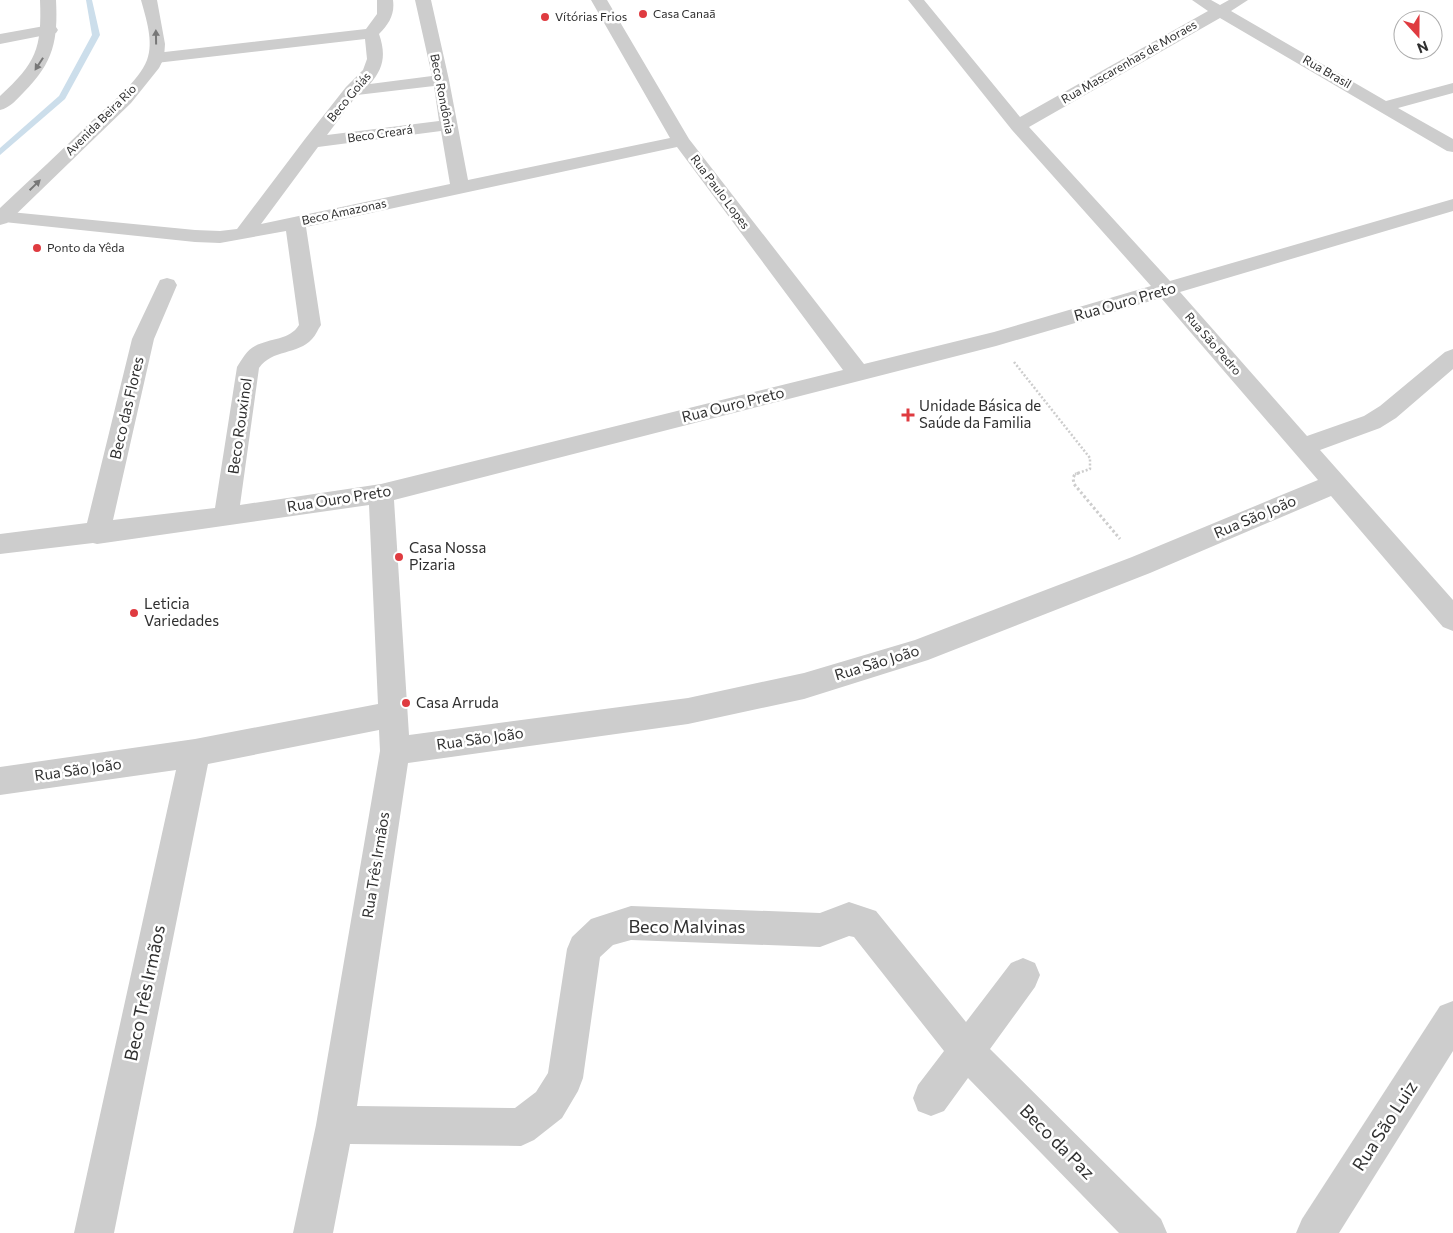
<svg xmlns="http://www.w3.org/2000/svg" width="1453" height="1233" font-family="Commissioner,sans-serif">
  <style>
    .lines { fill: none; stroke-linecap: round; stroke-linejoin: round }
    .stream { fill: #ccdeeb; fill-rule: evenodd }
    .path-far1 { stroke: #cdcdcd; stroke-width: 2.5; stroke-dasharray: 2 2; stroke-linecap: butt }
    .path { stroke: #cdcdcd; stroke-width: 3; stroke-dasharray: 2.5 2.5; stroke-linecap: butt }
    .minor { fill: #cdcdcd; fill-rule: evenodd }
    .tertiary { fill: #cdcdcd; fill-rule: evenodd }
    .oneway { fill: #777 }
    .poi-dot { fill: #df3b40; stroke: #fff; stroke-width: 2 }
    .labels { text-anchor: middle; stroke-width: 5; stroke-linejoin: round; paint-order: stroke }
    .far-poi-label { font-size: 12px; fill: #303030; stroke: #fff; text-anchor: start }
    .far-street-label { font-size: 12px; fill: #303030; stroke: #fff }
    .street-label { font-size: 15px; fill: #303030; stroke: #fff }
    .poi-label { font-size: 15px; fill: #303030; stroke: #fff; text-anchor: start }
    .near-street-label { font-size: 18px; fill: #303030; stroke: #fff }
  </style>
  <rect width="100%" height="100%" fill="#fff"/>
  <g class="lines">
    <path class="stream" d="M86 0H92L100 35 65 99 0 155V148L59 96 92 35Z"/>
    <path class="path-far1" d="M1014 362 1090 458V469L1075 474"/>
    <path class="path" d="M1079 473 1075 474 1073 478 1074 484 1120 539"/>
    <g class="minor">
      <path d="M377 0H393C395 14 389 24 379 34 386 54 384 68 370 84L432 76 415 0H431L449 80 468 180 670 138 591 0H607L689 139 864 364 994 332 1151 286 1012 130 908 0H924L1020 117 1208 11 1192 0H1211L1220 5 1229 0H1248L1231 11 1386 101 1453 83V93L1398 108 1453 139V152L1447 151 1220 18 1029 127 1170 281 1453 199V211L1180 292 1307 436 1364 416 1380 406 1445 352 1453 349V369L1396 418 1380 428 1320 450 1453 600V631L1443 627 1331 496 1150 573 928 660 804 699 688 724 408 763 357 1106 515 1108 536 1092 548 1073 567 949 572 937 591 919 631 906 820 913 849 902 876 911 966 1022 1011 963 1023 958 1035 963 1040 975 1035 987 990 1049 1161 1219 1167 1233H1119L968 1078 944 1111 931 1116 918 1111 913 1098 918 1085 944 1051 854 937 849 936 820 947 631 940 613 945 600 957 583 1078 578 1091 562 1118 534 1140 521 1146 350 1144 333 1233H293L316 1125 380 751 379 730 208 764 114 1233H74L176 770 0 795V767L195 739 378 704 369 505 97 544 93 543 0 554V534L87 523 132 339 160 280 167 278 174 280 177 285 154 339 113 520 215 508 237 367C242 359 247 350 255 346 270 338 290 340 299 325L286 231 220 243 195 242 4 222 0 221V211L195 230 220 231 237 229 305 139 346 87 363 70 367 59 365 39 156 63 150 62 148 58 150 54 156 53 366 29 377 14ZM434 86 439 121 327 135 357 95ZM441 131 450 184 261 224 318 147ZM677 147 843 370 381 484 240 505 259 368C272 349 298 355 312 339 316 335 318 329 321 325L306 227ZM1161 298 1318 480 1132 557 915 640 804 673 688 698 409 735 394 500 996 346Z"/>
      <path d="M50 25 56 27 58 30 56 33 0 44V34Z"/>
      <path d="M1453 1001V1051L1339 1233H1296L1302 1219 1440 1006Z"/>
    </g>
    <g class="tertiary">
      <path d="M40 0H56C58 40 54 62 24 92 17 99 10 108 0 110V96C36 63 42 49 40 0Z"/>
      <path d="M141 0H157L165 44 164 58 159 68 131 103 7 223 0 225V208C31 179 63 149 94 119 110 104 139 81 147 60 154 42 146 18 141 0Z"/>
    </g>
  </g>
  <defs><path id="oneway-solid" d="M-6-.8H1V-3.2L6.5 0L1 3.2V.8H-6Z" transform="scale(1.25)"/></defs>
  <g class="oneway">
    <use href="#oneway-solid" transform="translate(156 37) rotate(-91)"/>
    <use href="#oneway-solid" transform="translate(39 64) rotate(123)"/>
    <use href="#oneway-solid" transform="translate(35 185) rotate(-44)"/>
  </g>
  <g class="poi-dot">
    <circle cx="643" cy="14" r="5"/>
    <circle cx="545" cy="17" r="5"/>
    <circle cx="37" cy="248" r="5"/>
    <path d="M905.5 407.5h5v5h5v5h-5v5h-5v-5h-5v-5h5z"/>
    <circle cx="399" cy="557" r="5"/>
    <circle cx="134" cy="613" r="5"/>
    <circle cx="406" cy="703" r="5"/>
  </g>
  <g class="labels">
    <g class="far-poi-label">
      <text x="653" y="18">Casa Canaã</text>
      <text x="555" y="21">Vítórias Frios</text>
      <text x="47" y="252">Ponto da Yêda</text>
    </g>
    <g class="far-street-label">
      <text transform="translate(1129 62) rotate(-30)" y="4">Rua Mascarenhas de Moraes</text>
      <text transform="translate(1327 72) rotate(30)" y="4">Rua Brasil</text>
      <text transform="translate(442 94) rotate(79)" y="4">Beco Rondônia</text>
      <text transform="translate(349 97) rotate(-50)" y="4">Beco Goiás</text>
      <text transform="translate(101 120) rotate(-45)" y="4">Avenida Beira Rio</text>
      <text transform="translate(380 134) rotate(-8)" y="4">Beco Creará</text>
      <text transform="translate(720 192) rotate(53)" y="4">Rua Paulo Lopes</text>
      <text transform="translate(344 212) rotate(-12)" y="4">Beco Amazonas</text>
      <text transform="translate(1213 344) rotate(49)" y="4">Rua São Pedro</text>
    </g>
    <g class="street-label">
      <text transform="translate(1125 302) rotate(-16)" y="5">Rua Ouro Preto</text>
      <text transform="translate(733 405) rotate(-14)" y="5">Rua Ouro Preto</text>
      <text transform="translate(127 408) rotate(-77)" y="5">Beco das Flores</text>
      <text transform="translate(240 426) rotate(-82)" y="5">Beco Rouxinol</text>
      <text transform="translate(339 499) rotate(-9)" y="5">Rua Ouro Preto</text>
      <text transform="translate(1255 517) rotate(-23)" y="5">Rua São João</text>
      <text transform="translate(877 663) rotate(-17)" y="5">Rua São João</text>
      <text transform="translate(480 739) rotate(-8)" y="5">Rua São João</text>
      <text transform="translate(78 770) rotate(-8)" y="5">Rua São João</text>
      <text transform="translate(376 865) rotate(-81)" y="5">Rua Três Irmãos</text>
    </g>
    <g class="poi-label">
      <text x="919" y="411">Unidade Básica de<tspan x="919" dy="17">Saúde da Familia</tspan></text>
      <text x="409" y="553">Casa Nossa<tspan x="409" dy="17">Pizaria</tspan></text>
      <text x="144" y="609">Leticia<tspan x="144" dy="17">Variedades</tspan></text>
      <text x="416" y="708">Casa Arruda</text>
    </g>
    <g class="near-street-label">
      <text x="687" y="933">Beco Malvinas</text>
      <text transform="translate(145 993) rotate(-78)" y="6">Beco Três Irmãos</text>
      <text transform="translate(1385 1126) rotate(-57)" y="6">Rua São Luiz</text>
      <text transform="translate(1057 1142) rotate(45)" y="6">Beco da Paz</text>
    </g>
  </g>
  <g transform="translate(1418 35) rotate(159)"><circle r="24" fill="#ffffff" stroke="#acacac"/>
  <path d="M0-4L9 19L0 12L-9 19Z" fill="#df3b40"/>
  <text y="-8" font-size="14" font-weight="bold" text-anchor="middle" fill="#303030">N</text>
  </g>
</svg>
